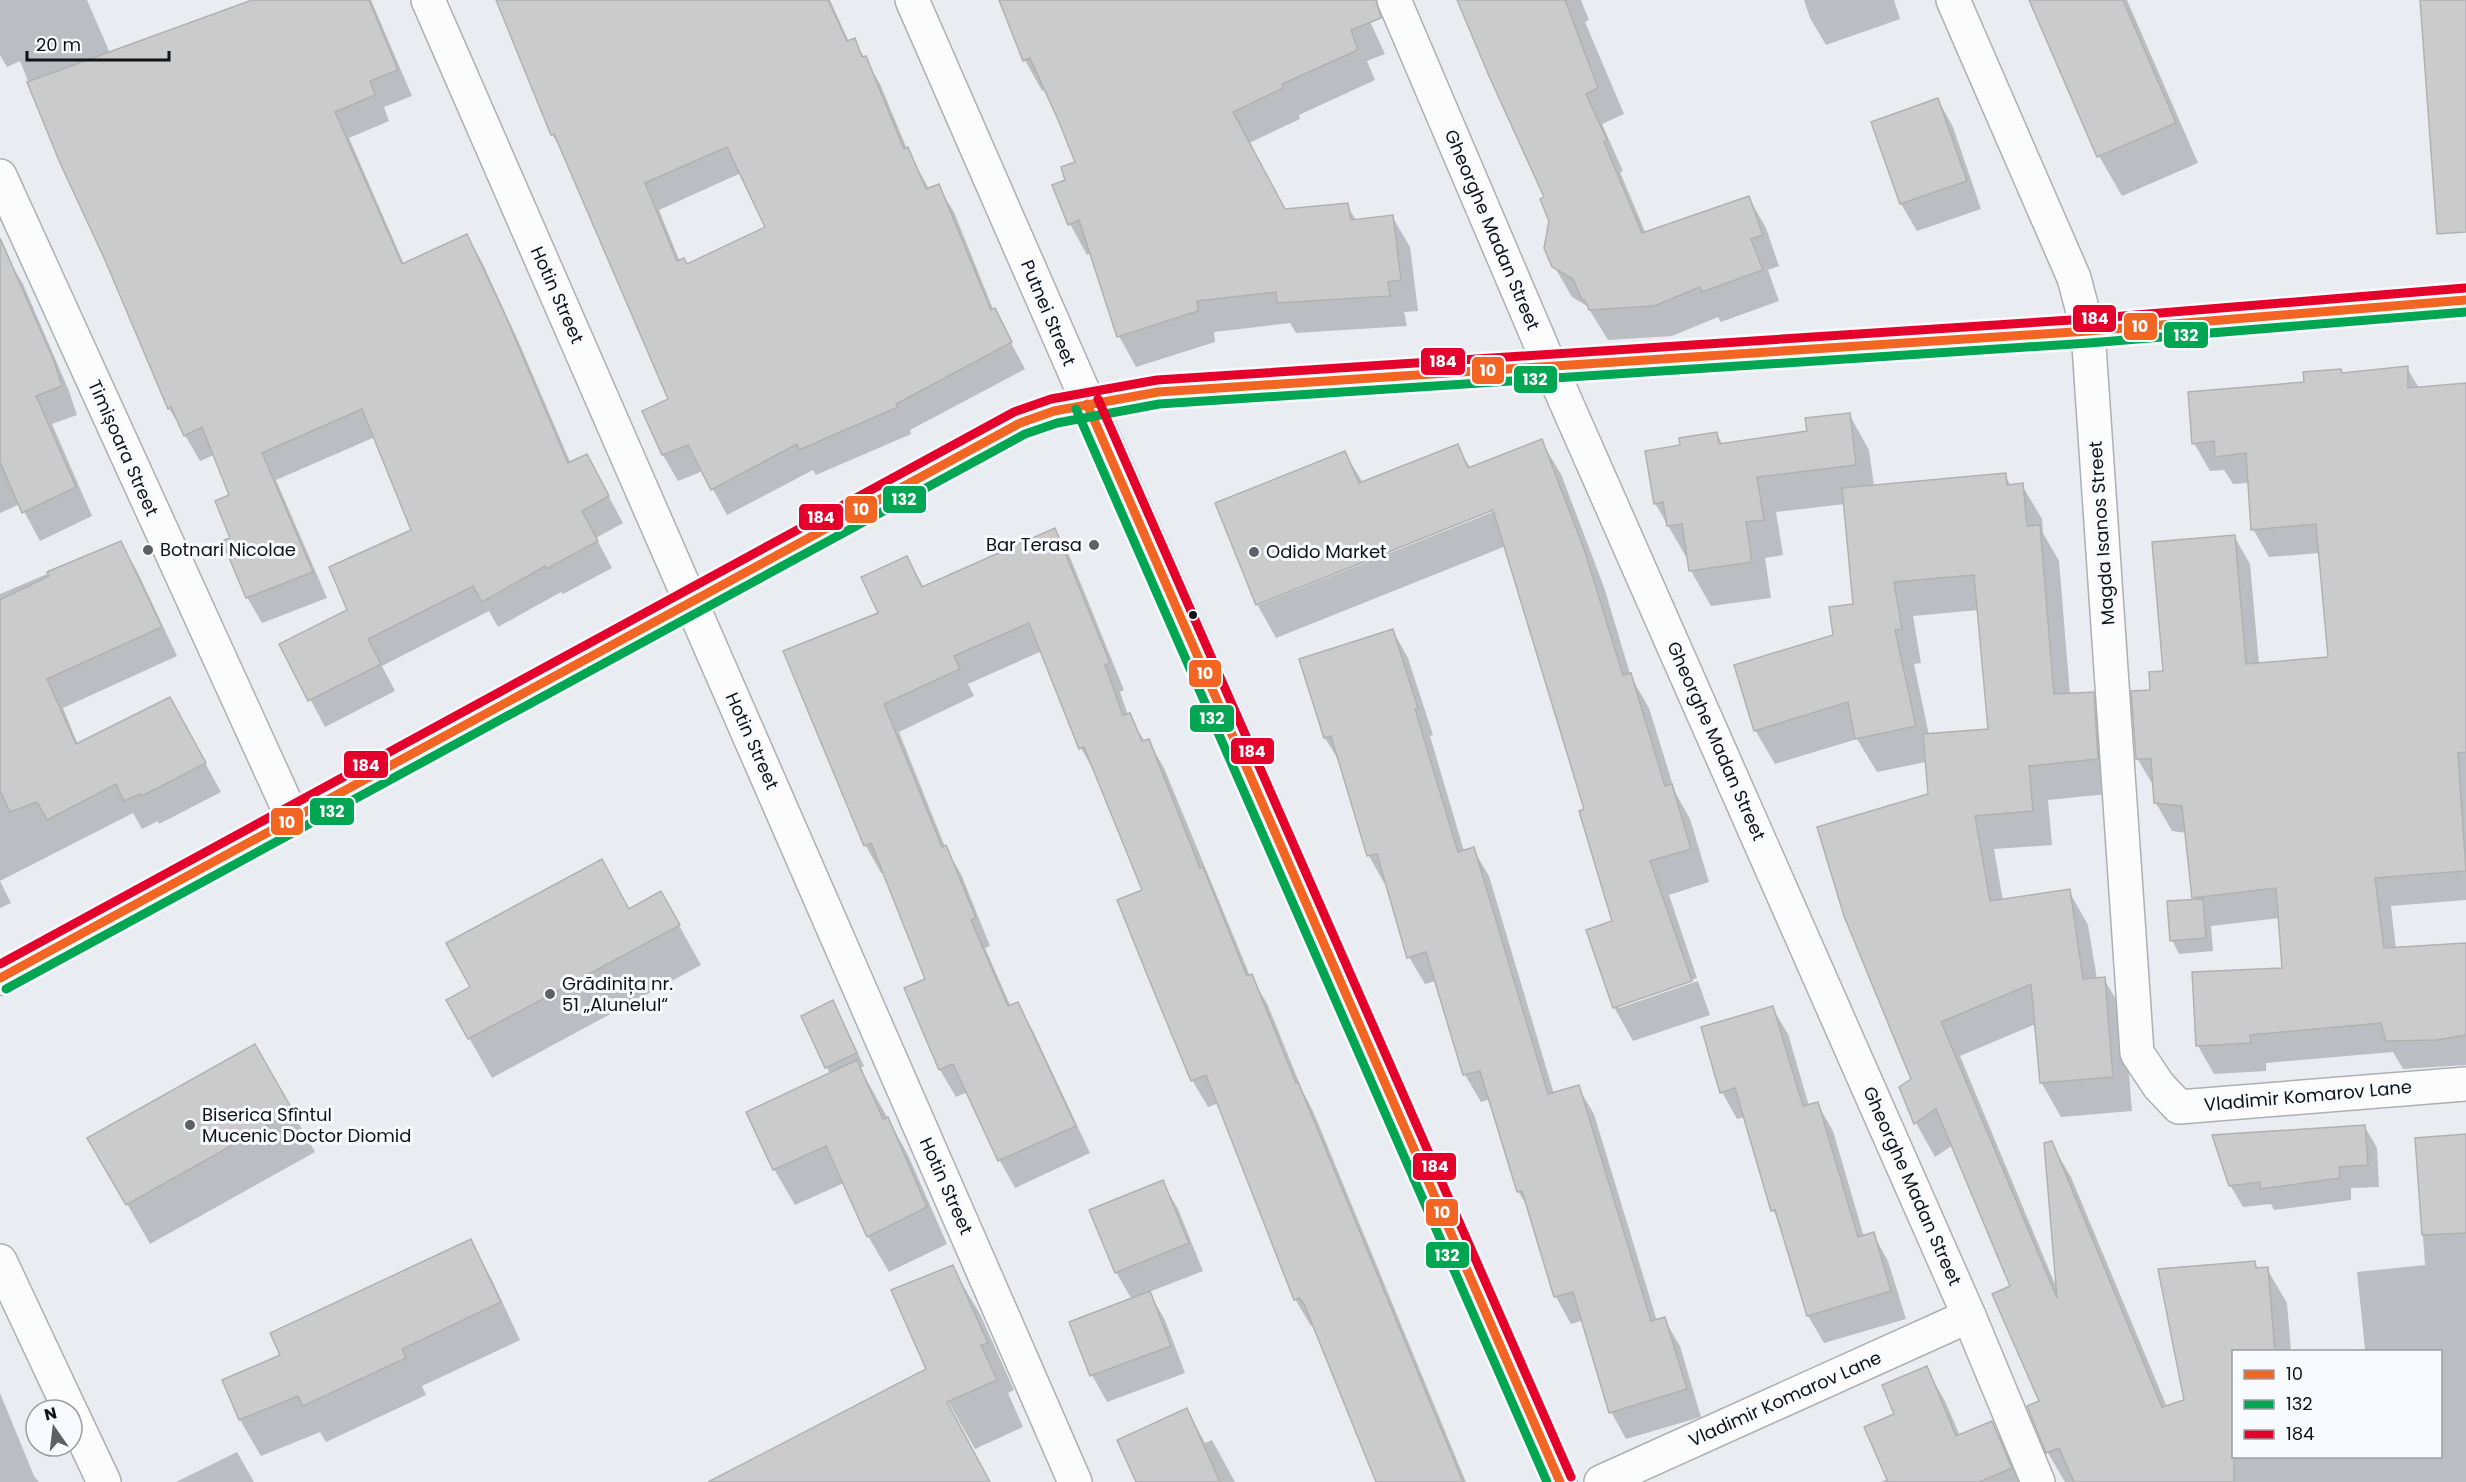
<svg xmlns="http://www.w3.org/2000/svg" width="2466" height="1482" font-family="Poppins,sans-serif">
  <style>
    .shadow { fill: #0003; fill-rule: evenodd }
    .building { fill: #cbcbcc; stroke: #b1b1b2; stroke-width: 1.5; fill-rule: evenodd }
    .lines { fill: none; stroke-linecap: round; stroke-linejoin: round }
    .minor-casing { stroke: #acafb3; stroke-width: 36 }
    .minor { stroke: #fcfcfd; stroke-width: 33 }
    .bus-1-casing { stroke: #f7fafe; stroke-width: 14 }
    .bus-2-casing { stroke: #f7fafe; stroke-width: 14 }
    .bus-3-casing { stroke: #f7fafe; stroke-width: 14 }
    .bus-1 { stroke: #f26522; stroke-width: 9 }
    .bus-2 { stroke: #00a651; stroke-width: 9 }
    .bus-3 { stroke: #e4002b; stroke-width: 9 }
    .poi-dot { fill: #5d6064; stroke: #f7fafe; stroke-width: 2 }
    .bus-dot { fill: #111417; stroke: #f7fafe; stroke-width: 2 }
    .labels { text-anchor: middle; stroke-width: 6; stroke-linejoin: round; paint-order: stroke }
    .street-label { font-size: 18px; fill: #111417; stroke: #f7fafe }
    .poi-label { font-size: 18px; fill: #111417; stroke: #f7fafe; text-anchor: start }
    .line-badge { stroke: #f7fafe; stroke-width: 2 }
    .badge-label { font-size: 16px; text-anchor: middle; font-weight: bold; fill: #fff }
  </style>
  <rect width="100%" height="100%" fill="#e9edf2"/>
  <g class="shadow">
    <path d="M0 0H87L110 53 253 0H371L412 96 384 107 389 121 349 138 404 264 467 236 482 262 520 345 571 464 601 482 623 523 596 538 612 568 563 594 561 592 498 627 489 611 382 666 395 691 325 727 281 644 349 611 413 531 375 437 276 480 327 598 262 623 247 597 232 539 231 496 214 455 200 461 169 408 106 259 61 162 20 61 7 67 0 55Z"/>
    <path d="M497 0H830L849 42 854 40 880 84 907 149 929 189 938 186 954 212 993 309 1025 369 910 430 911 434 816 475 813 470 727 515 703 471 678 481 663 455 644 412 669 400 635 316 610 265 564 154 552 134ZM741 173 767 228 687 266 680 262 659 210Z"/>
    <path d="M1001 0H1360L1385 54 1367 61 1375 80 1299 115 1300 119 1249 143 1285 211 1347 205 1356 220 1392 216 1410 247 1418 311 1404 312 1407 326 1296 333 1290 323 1214 332 1215 342 1136 367 1119 336 1091 253 1087 255 1070 224 1054 186 1066 180 1077 163 1046 89 1042 91 1025 60Z"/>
    <path d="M1459 0H1581L1589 20 1585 22 1624 114 1602 124 1623 171 1620 172 1646 234 1749 198 1766 228 1779 266 1768 270 1779 301 1721 322 1718 317 1672 336 1608 340 1587 306 1572 297 1554 266 1546 198Z"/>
    <path d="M1804 0H1894L1900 19 1826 45 1810 18Z"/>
    <path d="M2031 0H2127L2198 163 2122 196 2099 156Z"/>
    <path d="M1938 100 1953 127 1981 209 1917 231 1901 204 1873 123Z"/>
    <path d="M6 256 23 284 69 391 77 415 52 424 92 516 40 541 20 504 0 513V259Z"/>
    <path d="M2407 368 2419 388 2466 384V900L2391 906 2396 949 2466 945V1065L2403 1069 2393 1052 2266 1063V1071L2214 1074 2198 1046 2284 969 2280 918 2211 926 2213 951 2179 954 2172 940 2195 901 2186 833 2172 831 2156 803 2154 787 2137 758 2152 692 2165 672 2234 536 2250 564 2259 664 2329 658 2320 553 2269 557 2253 529 2249 483 2233 484 2224 470 2210 471 2194 443 2306 383 2343 375Z"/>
    <path d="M1849 414 1869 450 1874 486 2005 475 2011 486 2022 485 2042 519 2043 533 2059 561 2070 695 2093 694 2113 728 2117 793 2048 800 2052 845 1994 849 2003 901 2069 891 2088 925 2097 979H2104L2124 1013 2132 1111 2061 1117 2041 1082 2036 1024 1960 1056 2057 1289 2051 1143 2071 1177 2167 1407 2186 1401 2254 1262 2258 1269H2267L2287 1303 2291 1352H2234V1456H2440V1352H2332L2365 1349 2357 1272 2425 1265 2416 1139 2466 1136V1482H2065L2048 1453 2029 1407 2041 1402 2012 1287 1953 1145 1935 1157 1916 1123 1901 1088 1913 1079 1929 795 1926 762 1877 772 1857 739 1775 764 1755 730 1835 636 1854 605 1845 504 1776 512 1783 555 1765 558 1771 598 1711 606 1691 571 1689 562 1655 503 1681 447 1717 434 1723 445 1809 433ZM1978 610 1989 730 1929 735 1914 664 1921 663 1913 616Z"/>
    <path d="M1541 441 1561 474 1604 587 1631 677 1649 708 1675 792 1690 819 1709 882 1669 895 1697 978 1619 1005V1008L1698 981 1710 1015 1633 1041 1614 1007V922L1586 810 1506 546 1276 638 1257 604 1345 453 1363 483 1457 446 1471 469ZM1499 506 1500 509 1259 605V602Z"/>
    <path d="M1054 530 1070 557 1124 690 1120 692 1128 715 1145 742 1148 741 1164 768 1250 976 1267 1003 1303 1092 1313 1111 1466 1482H1378L1314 1325 1311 1326 1295 1299 1219 1103 1208 1107 1192 1080 1144 891 1096 775 1081 748 1042 651 968 684 974 696 899 732 945 847 961 874 990 946 985 948 1011 1007 1017 1004 1033 1031 1090 1153 1015 1188 1000 1161 968 1092 956 1097 940 1070 906 989 927 980 884 872 881 873 866 846 785 652 880 613 907 558 924 588Z"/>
    <path d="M120 543 137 571 177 656 63 708 78 745 186 728 221 792 159 824 158 821 142 829 133 813 0 881 11 903 0 908V594Z"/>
    <path d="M1393 631 1408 658 1433 735 1430 736 1464 851 1473 849 1489 876 1554 1094 1578 1087 1594 1114 1657 1321 1664 1319 1680 1346 1701 1417 1626 1439 1611 1412 1584 1320 1571 1324 1556 1297 1530 1211 1518 1191 1490 1099 1481 1102 1465 1075 1436 981 1425 984 1409 957 1387 882 1384 883 1369 856 1342 766 1325 738Z"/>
    <path d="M661 893 701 965 492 1078 448 1001Z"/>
    <path d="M1772 1007 1788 1034 1809 1106 1817 1103 1833 1131 1864 1237 1873 1234 1888 1261 1906 1319 1824 1343 1808 1316 1781 1224 1773 1210 1745 1117 1737 1119 1722 1092Z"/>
    <path d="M802 1016H840L864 1066 860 1068 908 1155 947 1244 889 1272 868 1236 844 1183 795 1205 774 1169 830 1074Z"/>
    <path d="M277 1085 315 1152 150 1244 90 1139Z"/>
    <path d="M2365 1127 2377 1148 2379 1187 2351 1188V1200L2274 1210 2271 1204 2243 1207 2230 1185Z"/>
    <path d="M1162 1182 1178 1209 1203 1271 1149 1292 1165 1320 1185 1373 1107 1402 1092 1375 1132 1300 1116 1272Z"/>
    <path d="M470 1241 491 1278 520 1340 422 1386 426 1395 326 1442 320 1432 261 1456 240 1420 224 1381 282 1355Z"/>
    <path d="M952 1267 980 1314 1014 1390 1008 1393 1023 1427 975 1449 945 1396 943 1397 990 1482H724L928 1370Z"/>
    <path d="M1926 1368 1945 1401 1960 1436 1992 1423 2011 1456 2022 1482H1880L1888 1479 1896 1415Z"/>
    <path d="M0 1393 34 1476 39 1482H0Z"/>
    <path d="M1187 1410 1205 1443 1212 1440 1235 1482H1137Z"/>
    <path d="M237 1452 254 1482H176Z"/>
  </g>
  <g class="building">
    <path d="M252 0H369L398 70 370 81 375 95 335 112 402 264 467 234 506 317 568 463 587 454 609 496 582 511 598 541 546 569 545 566 482 602 473 586 368 639 381 664 308 701 279 644 347 610 329 567 411 530 362 409 262 453 313 572 246 598 222 541 230 538 215 501 229 495 202 427 184 436 171 407 168 409 105 260 60 163 27 82Z"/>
    <path d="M496 0H828L847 41 855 38 862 57 866 56 904 149 908 147 926 189 939 184 991 310 995 308 1012 342 896 404 898 407 799 450 797 444 711 490 688 445 662 455 642 411 668 399 554 134 551 135ZM727 147 765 227 687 264 684 258 677 261 645 183Z"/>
    <path d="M999 0H1376L1381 18 1351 30 1358 50 1282 84 1283 88 1233 112 1285 209 1348 203 1351 220 1393 215 1401 280 1388 282 1390 296 1277 303 1276 292 1197 301 1198 311 1117 337 1079 220 1068 225 1052 185 1065 180 1061 167 1075 162 1059 122 1030 58 1023 61Z"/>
    <path d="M1457 0H1565L1598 88 1586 94 1607 140 1604 142 1642 233 1749 196 1763 235 1751 239 1763 270 1702 292 1700 287 1654 306 1589 310 1585 300H1582L1573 279 1552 267 1544 248 1549 221 1540 199 1544 197 1489 76Z"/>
    <path d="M2029 0H2123L2176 123 2097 157Z"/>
    <path d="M2420 0H2466V232L2437 234Z"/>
    <path d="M1938 98 1967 181 1900 204 1871 122Z"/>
    <path d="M0 238 54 361 62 386 36 396 76 487 22 513 0 462Z"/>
    <path d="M2408 366V388L2466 383V752L2458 753 2466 871 2375 878 2384 948 2466 943V1035L2436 1040 2386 1041 2381 1023 2250 1035 2251 1043 2196 1046 2192 972 2282 968 2276 888 2192 898 2182 806 2154 803 2151 759H2136L2131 691 2150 690 2149 672 2163 671 2152 542 2235 535 2246 664 2328 657 2316 524 2251 530 2246 453 2215 457 2214 441 2192 444 2188 392 2304 382 2303 372 2341 369 2342 373Z"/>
    <path d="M1850 413 1856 465 1757 477 1764 520 1746 522 1752 562 1689 571 1682 524 1667 526 1663 502 1654 504 1645 451 1680 445 1679 438 1717 432 1719 444 1807 431 1805 418Z"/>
    <path d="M1542 439 1585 552 1623 675 1631 673 1665 786 1672 784 1691 849 1650 861 1692 981 1613 1008 1586 930 1612 921 1579 811 1584 809 1493 510 1256 605 1215 503 1345 451 1359 483 1458 444 1468 468Z"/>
    <path d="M2006 473 2007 485 2023 483 2027 526 2040 525 2054 694 2094 692 2098 759 2029 766 2033 811 1975 816 1990 901 2070 889 2083 979 2105 977 2113 1077 2040 1083 2031 984 1941 1022 2057 1298 2044 1143 2052 1141 2162 1407 2184 1400 2158 1269 2255 1261 2256 1268 2268 1267 2275 1352H2234V1482H2074L2059 1448 2046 1453 2027 1406 2039 1401 1992 1294 2010 1286 1936 1109 1914 1124 1899 1087 1911 1079 1844 916 1817 827 1928 794 1923 734 1988 729 1974 575 1894 582 1902 629 1895 630 1916 726 1855 739 1848 702 1754 731 1734 665 1833 635 1829 607 1853 604 1842 488Z"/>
    <path d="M1055 528 1110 663 1105 665 1123 715 1130 713 1142 741 1149 739 1200 868 1203 867 1247 976 1252 974 1296 1083 1298 1082 1463 1482H1376L1304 1304 1299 1298 1294 1300 1206 1075 1191 1081 1146 972 1117 900 1142 890 1084 747 1079 749 1029 623 954 656 960 669 884 704 942 847 946 845 976 918 971 920 1008 1006 1018 1002 1076 1126 998 1161 953 1064 939 1070 904 988 925 979 871 843 864 846 783 651 878 613 861 577 907 556 922 587Z"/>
    <path d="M121 541 162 627 47 679 76 744 170 697 206 763 142 796 140 794 124 801 116 784 47 820 37 802 10 812 0 791V600L49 576 47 572Z"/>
    <path d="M1393 629 1418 708 1415 709 1458 852 1474 847 1548 1094 1579 1085 1651 1321 1665 1317 1687 1389 1609 1413 1573 1292 1554 1297 1522 1191 1517 1192 1480 1071 1463 1075 1426 952 1407 958 1377 854 1367 856 1331 736 1324 738 1299 659Z"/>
    <path d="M602 859 629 909 661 891 680 925 468 1039 446 1000 470 987 446 943Z"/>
    <path d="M2203 899 2206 938 2170 941 2167 901Z"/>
    <path d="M833 1000 857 1053 825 1068 801 1016Z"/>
    <path d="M1773 1006 1803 1106 1818 1102 1858 1237 1874 1232 1891 1291 1807 1316 1775 1210 1771 1211 1735 1088 1720 1093 1701 1027Z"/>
    <path d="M255 1044 293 1111 126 1205 87 1138Z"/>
    <path d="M857 1060 883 1119 888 1117 927 1207 867 1237 826 1146 773 1170 746 1112Z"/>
    <path d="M2365 1125 2368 1165 2339 1167 2340 1178 2260 1189V1182L2229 1186 2212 1135Z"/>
    <path d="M2466 1134V1233L2422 1235 2415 1138Z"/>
    <path d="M1163 1180 1189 1243 1115 1273 1089 1210Z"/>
    <path d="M471 1239 501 1302 402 1349 406 1358 303 1406 298 1396 239 1420 222 1380 280 1355 270 1333Z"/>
    <path d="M953 1265 988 1343 981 1345 997 1380 947 1402 990 1482H708L926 1369 891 1290Z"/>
    <path d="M1150 1291 1171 1346 1090 1376 1069 1322Z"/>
    <path d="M1927 1366 1956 1436 1992 1421 2012 1468 1979 1482H1888L1864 1427 1894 1414 1882 1385Z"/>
    <path d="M1187 1408 1220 1482H1136L1117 1440Z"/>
  </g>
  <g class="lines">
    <g class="minor-casing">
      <g id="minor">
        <path d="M428 0 1075 1482"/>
        <path d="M912 0 1560 1482"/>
        <path d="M1394 0 1550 366 1969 1316 2038 1482"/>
        <path d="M1953 0 2074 278 2088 331 2137 1053 2159 1086 2179 1107 2466 1084"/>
        <path d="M0 176 293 819"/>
        <path d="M0 978 1020 423 1054 411 1158 392 2088 331 2466 300"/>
        <path d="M0 1261 70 1410"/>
        <path d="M72 1414 104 1482"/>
        <path d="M1601 1482 1969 1316"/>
      </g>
    </g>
    <use href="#minor" class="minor"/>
    <g class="bus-1-casing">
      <g id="bus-1">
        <path d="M1087 404 1560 1482"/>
        <path d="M0 978 1020 423 1054 411 1158 392 2088 331 2466 300"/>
      </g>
    </g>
    <g class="bus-2-casing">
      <g id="bus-2">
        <path d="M1076 409 1547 1482"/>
        <path d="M6 989 1025 434 1057 423 1159 404 2089 343 2466 312"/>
      </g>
    </g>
    <g class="bus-3-casing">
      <g id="bus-3">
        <path d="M1098 399 1571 1477"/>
        <path d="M0 964 1014 412 1051 399 1157 380 2087 319 2465 288"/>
      </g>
    </g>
    <use href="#bus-1" class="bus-1"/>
    <use href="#bus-2" class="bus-2"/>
    <use href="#bus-3" class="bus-3"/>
  </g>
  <g class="poi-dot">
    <circle cx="1094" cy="545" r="6"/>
    <circle cx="148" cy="550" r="6"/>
    <circle cx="1254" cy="552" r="6"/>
    <circle cx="550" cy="994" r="6"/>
    <circle cx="190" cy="1125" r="6"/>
  </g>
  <circle class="bus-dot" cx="1193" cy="615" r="5"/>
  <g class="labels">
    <g class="street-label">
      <text transform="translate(1492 230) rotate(67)" y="6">Gheorghe Madan Street</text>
      <text transform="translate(557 295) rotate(66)" y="6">Hotin Street</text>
      <text transform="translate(1048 313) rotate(67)" y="6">Putnei Street</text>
      <text transform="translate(123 448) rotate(66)" y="6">Timișoara Street</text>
      <text transform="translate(2102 533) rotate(-94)" y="6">Magda Isanos Street</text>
      <text transform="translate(752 741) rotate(66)" y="6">Hotin Street</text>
      <text transform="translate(1716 741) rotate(66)" y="6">Gheorghe Madan Street</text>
      <text transform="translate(2308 1096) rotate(-5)" y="6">Vladimir Komarov Lane</text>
      <text transform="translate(946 1186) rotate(66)" y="6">Hotin Street</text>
      <text transform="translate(1912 1186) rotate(66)" y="6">Gheorghe Madan Street</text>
      <text transform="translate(1785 1399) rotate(-24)" y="6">Vladimir Komarov Lane</text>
    </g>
    <g class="poi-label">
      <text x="1082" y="551" text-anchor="end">Bar Terasa</text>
      <text x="160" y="556">Botnari Nicolae</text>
      <text x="1266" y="558">Odido Market</text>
      <text x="562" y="990">Grădinița nr.<tspan x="562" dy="21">51 „Alunelul“</tspan></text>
      <text x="202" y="1121">Biserica Sfîntul<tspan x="202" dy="21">Mucenic Doctor Diomid</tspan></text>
    </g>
  </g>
  <g class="line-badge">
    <rect x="2072" y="304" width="45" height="29" rx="6" fill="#e4002b"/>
    <rect x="2123" y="312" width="35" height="29" rx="6" fill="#f26522"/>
    <rect x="2163" y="321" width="46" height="28" rx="6" fill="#00a651"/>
    <rect x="1420" y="347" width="46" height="29" rx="6" fill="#e4002b"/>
    <rect x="1471" y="356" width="34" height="29" rx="6" fill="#f26522"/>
    <rect x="1513" y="365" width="45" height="29" rx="6" fill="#00a651"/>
    <rect x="882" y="485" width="45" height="29" rx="6" fill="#00a651"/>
    <rect x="844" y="495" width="34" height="29" rx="6" fill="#f26522"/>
    <rect x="798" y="503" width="46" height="28" rx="6" fill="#e4002b"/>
    <rect x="1188" y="659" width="34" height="29" rx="6" fill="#f26522"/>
    <rect x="1189" y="704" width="46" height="29" rx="6" fill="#00a651"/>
    <rect x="1230" y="737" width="45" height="28" rx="6" fill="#e4002b"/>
    <rect x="343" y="750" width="46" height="29" rx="6" fill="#e4002b"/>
    <rect x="309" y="797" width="46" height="29" rx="6" fill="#00a651"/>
    <rect x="270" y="807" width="34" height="29" rx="6" fill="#f26522"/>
    <rect x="1412" y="1152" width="45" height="29" rx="6" fill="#e4002b"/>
    <rect x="1425" y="1198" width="34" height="29" rx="6" fill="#f26522"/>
    <rect x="1425" y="1241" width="45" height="28" rx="6" fill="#00a651"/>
  </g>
  <g class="badge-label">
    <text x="2095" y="324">184</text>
    <text x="2140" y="332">10</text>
    <text x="2186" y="341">132</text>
    <text x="1443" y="367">184</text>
    <text x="1488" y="376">10</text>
    <text x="1535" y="385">132</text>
    <text x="904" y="505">132</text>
    <text x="861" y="515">10</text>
    <text x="821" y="523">184</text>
    <text x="1205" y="679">10</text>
    <text x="1212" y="724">132</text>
    <text x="1252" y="757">184</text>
    <text x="366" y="771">184</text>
    <text x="332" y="817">132</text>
    <text x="287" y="828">10</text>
    <text x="1435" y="1172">184</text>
    <text x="1442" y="1218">10</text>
    <text x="1447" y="1261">132</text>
  </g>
  <rect x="2232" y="1350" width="210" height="108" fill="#f7fafe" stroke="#9b9ea2" stroke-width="1.5"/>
  <rect x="2244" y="1370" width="30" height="9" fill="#f26522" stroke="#9b9ea2" stroke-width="1.5"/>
  <text x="2286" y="1380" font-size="18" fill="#111417">10</text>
  <rect x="2244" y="1400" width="30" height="9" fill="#00a651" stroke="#9b9ea2" stroke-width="1.5"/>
  <text x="2286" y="1410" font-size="18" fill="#111417">132</text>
  <rect x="2244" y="1430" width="30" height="9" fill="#e4002b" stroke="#9b9ea2" stroke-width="1.5"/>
  <text x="2286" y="1440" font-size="18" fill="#111417">184</text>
  <g transform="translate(54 1428) rotate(346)"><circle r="28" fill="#f7fafe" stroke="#9b9ea2" stroke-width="1.5"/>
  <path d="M0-4.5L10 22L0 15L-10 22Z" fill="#5d6064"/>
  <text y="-9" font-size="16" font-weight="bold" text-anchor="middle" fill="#111417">N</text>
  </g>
  <path d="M27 51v9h142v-9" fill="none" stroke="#111417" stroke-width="3"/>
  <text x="36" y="51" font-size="18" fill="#111417" stroke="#f7fafe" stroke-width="4.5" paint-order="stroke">20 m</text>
</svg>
